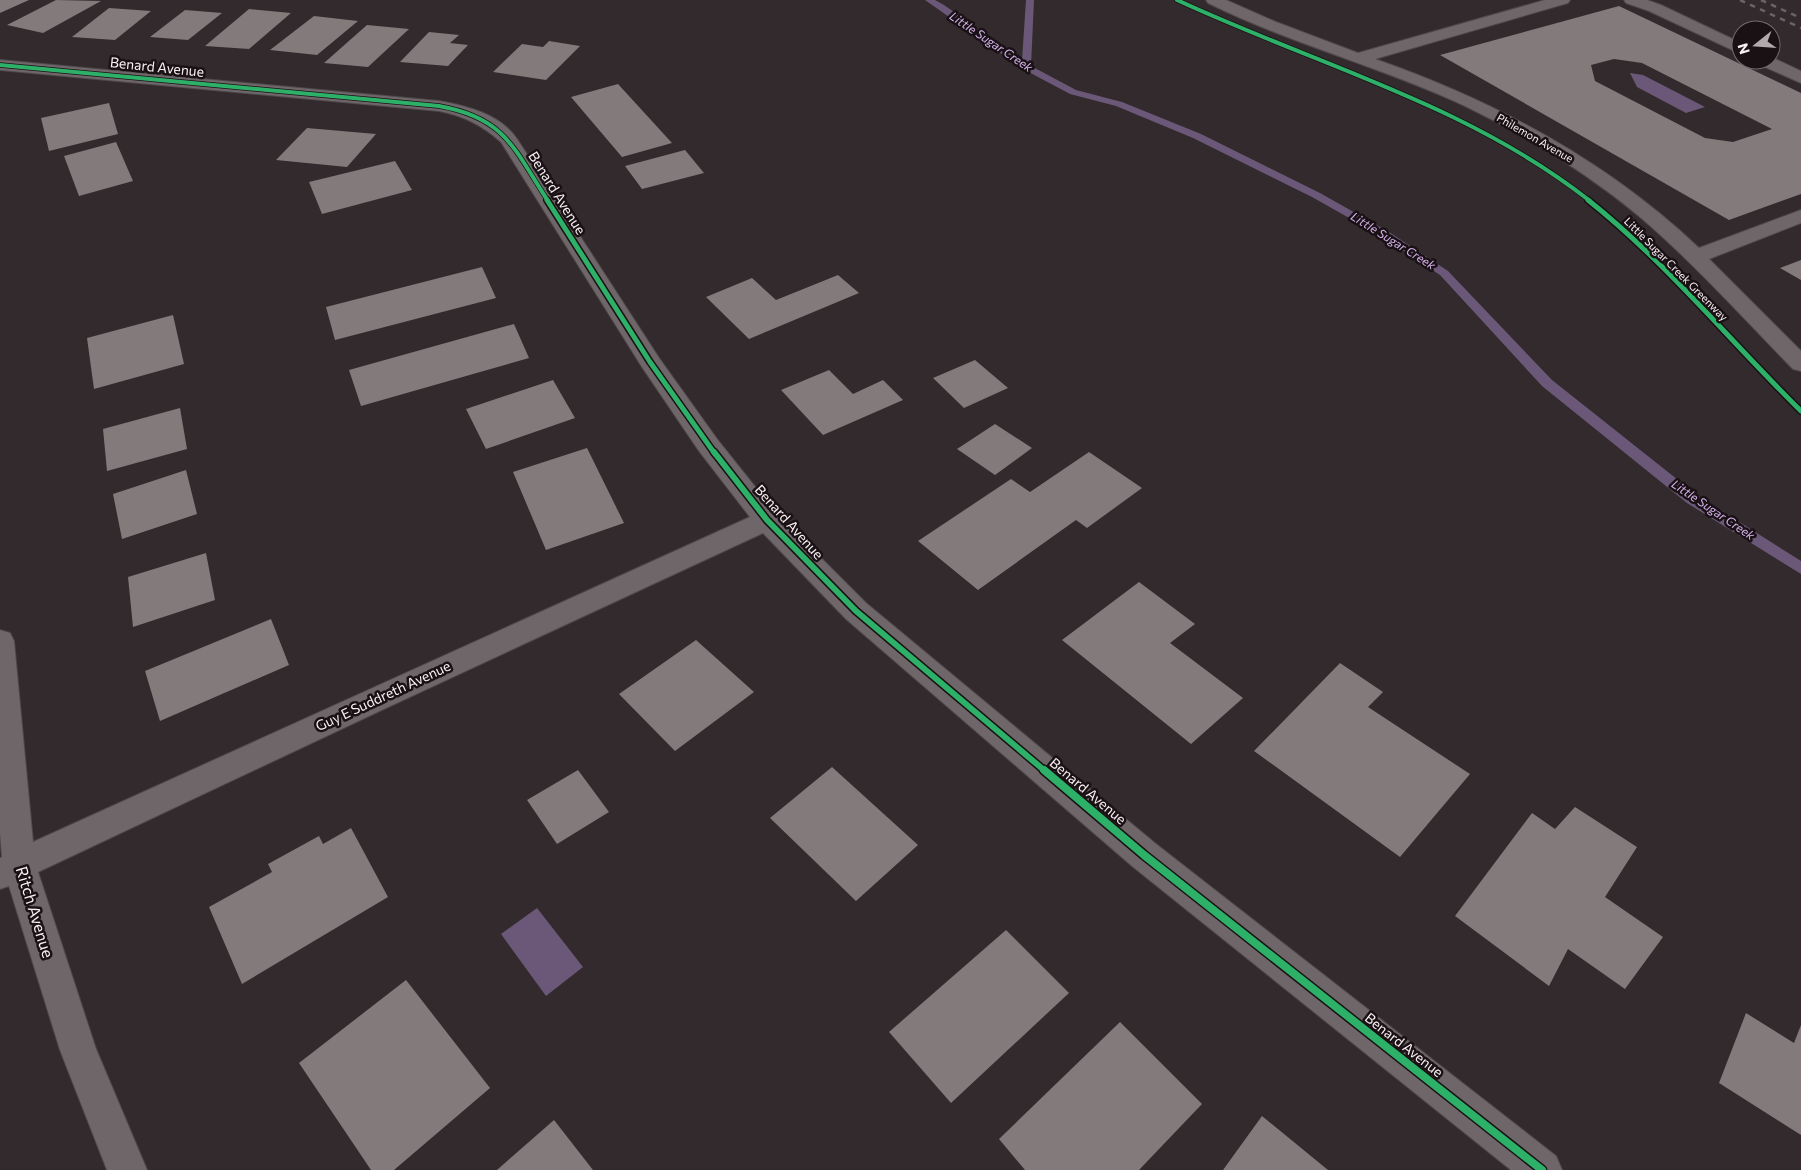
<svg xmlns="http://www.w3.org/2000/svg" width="1801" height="1170" font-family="Commissioner,sans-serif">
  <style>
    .water { fill: #6b5878 }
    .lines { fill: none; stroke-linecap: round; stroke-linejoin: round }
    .stream { fill: #6b5878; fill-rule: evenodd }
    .building { fill: #827a7b; fill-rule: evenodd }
    .minor-casing { stroke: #4f484a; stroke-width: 2 }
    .minor { fill: #6e6669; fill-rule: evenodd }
    .rail { stroke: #6a6466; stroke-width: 2.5; stroke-dasharray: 5.5 5.5; stroke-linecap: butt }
    .cycleway-far3-casing { stroke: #191114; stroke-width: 5.5 }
    .cycleway-far2-casing { stroke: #191114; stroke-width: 8 }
    .cycleway-far1-casing { stroke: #191114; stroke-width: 9 }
    .cycleway-casing { stroke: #191114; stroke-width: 11 }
    .cycleway-far3 { stroke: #2db169; stroke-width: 4 }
    .cycleway-far2 { stroke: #2db169; stroke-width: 5 }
    .cycleway-far1 { stroke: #2db169; stroke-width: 6 }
    .cycleway { stroke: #2db169; stroke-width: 8 }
    .labels { text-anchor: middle; stroke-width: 5; stroke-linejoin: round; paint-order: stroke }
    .far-street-label { font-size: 11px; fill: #faeff3; stroke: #191114 }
    .far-water-label { font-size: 12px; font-style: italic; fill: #d6b3ee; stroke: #191114 }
    .street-label { font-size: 14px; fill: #faeff3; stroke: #191114 }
    .near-street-label { font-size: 16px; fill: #faeff3; stroke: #191114 }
  </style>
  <rect width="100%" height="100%" fill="#322a2d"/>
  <g class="water">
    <path d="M1630 73 1643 75 1705 107 1686 113 1637 87Z"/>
    <path d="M537 908 583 967 546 996 501 934Z"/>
  </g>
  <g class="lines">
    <path class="stream" d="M925 0H935L944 5 1022 60 1026 0H1034L1031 66 1076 90 1122 102 1201 134 1320 193 1389 232 1448 271 1552 380 1697 495 1801 561V574L1687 503 1542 386 1440 275 1381 236 1312 197 1193 138 1116 106 1070 94 1023 69Z"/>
  </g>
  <g class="building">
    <path d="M0 0H29L0 13Z"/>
    <path d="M56 0 101 1 43 33 7 25Z"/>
    <path d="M1619 6 1801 93V194L1729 220 1440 55ZM1614 59 1642 63 1772 129 1733 142 1705 138 1595 81 1591 65Z"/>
    <path d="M109 8 151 11 115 40 72 37Z"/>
    <path d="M249 9 291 13 249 49 205 46Z"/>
    <path d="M185 10 222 13 188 40 150 37Z"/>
    <path d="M314 16 358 21 317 55 270 50Z"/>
    <path d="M367 25 409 29 368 67 324 63Z"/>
    <path d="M429 32 459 35 450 43 468 45 448 66 400 62Z"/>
    <path d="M549 41 580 46 546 80 493 72 522 44 543 47Z"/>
    <path d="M618 84 672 143 622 157 571 97Z"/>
    <path d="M109 103 118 134 49 151 41 118Z"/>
    <path d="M307 128 376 134 347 167 276 160Z"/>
    <path d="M116 142 133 181 79 196 64 156Z"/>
    <path d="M685 150 704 173 642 189 625 166Z"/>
    <path d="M395 161 412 190 322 214 309 182Z"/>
    <path d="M1801 260V280L1780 268Z"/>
    <path d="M482 267 496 298 335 340 326 307Z"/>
    <path d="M838 275 859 293 749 339 706 297 752 278 776 300Z"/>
    <path d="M173 315 184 364 94 389 87 338Z"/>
    <path d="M514 324 529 358 361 406 349 370Z"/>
    <path d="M975 360 1008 388 964 408 933 378Z"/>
    <path d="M829 370 853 394 883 380 903 400 823 435 781 390Z"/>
    <path d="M553 380 575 418 486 449 466 409Z"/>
    <path d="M180 408 187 449 107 471 103 429Z"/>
    <path d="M995 424 1032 448 995 475 957 449Z"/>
    <path d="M587 448 624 523 546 550 513 472Z"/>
    <path d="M1089 452 1142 488 1087 528 1076 520 978 590 918 541 1011 479 1030 492Z"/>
    <path d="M186 470 197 514 122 539 113 494Z"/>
    <path d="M206 553 215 600 133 627 128 577Z"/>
    <path d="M1139 582 1195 624 1170 643 1243 698 1191 744 1062 640Z"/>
    <path d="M271 619 289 665 160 721 145 671Z"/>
    <path d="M696 640 754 692 675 751 619 694Z"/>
    <path d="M1340 663 1383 692 1368 707 1470 774 1400 857 1254 751Z"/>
    <path d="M832 767 918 845 856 901 770 818Z"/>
    <path d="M578 770 609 812 557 844 527 800Z"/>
    <path d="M1575 807 1637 847 1605 897 1663 937 1625 989 1568 949 1549 986 1455 916 1532 813 1555 829Z"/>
    <path d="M351 828 388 897 242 984 209 907 272 872 268 864 319 836 323 844Z"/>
    <path d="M1006 930 1069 993 951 1103 889 1032Z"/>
    <path d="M406 980 490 1088 394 1170H371L299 1063Z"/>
    <path d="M1746 1013 1794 1043 1801 1025V1135L1719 1083Z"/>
    <path d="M1120 1022 1202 1104 1139 1170H1025L999 1139Z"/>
    <path d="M1262 1116 1328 1170H1223Z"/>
    <path d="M554 1120 593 1170H497Z"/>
  </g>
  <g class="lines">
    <g class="minor-casing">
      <g id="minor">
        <path d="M1206 0H1226L1276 22 1358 53 1545 0H1570L1568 3 1375 59C1495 101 1606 160 1699 248L1801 210V223L1709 259 1801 351V371L1793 369C1743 318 1695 264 1640 217 1587 173 1527 136 1465 106 1381 67 1291 44 1208 3Z"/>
        <path d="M1624 0H1647L1661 5 1741 43V54L1649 11 1626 3Z"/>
        <path d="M1771 57 1801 71V83L1758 64 1756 60H1771Z"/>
        <path d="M0 60 439 101C467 106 500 114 517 139L659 358 717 439 776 513 866 603 1156 844 1556 1156 1562 1170H1511L1132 866 846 619 763 533 386 708 38 872 96 1049 147 1170H107L60 1050 9 886 0 889V858L2 857 0 833V630L10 633 14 641 33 842 750 517 699 451 642 367 501 142C482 125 464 116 439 111L0 70Z"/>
      </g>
    </g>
    <use href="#minor" class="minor"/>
    <g class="rail">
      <path d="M1740 0 1801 28"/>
      <path d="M1761 0 1801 18"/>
    </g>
    <g class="cycleway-far3-casing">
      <g id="cycleway-far3">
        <path d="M1177 0C1317 65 1467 104 1590 201"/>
        <path d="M0 65 439 106C506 118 514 149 548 201"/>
      </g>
    </g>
    <g class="cycleway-far2-casing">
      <g id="cycleway-far2">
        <path d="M547 200 650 362 715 454"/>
        <path d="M1588 200C1666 262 1730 341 1801 411"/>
      </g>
    </g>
    <g class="cycleway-far1-casing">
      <path id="cycleway-far1" d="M714 452 767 520 856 611 1045 771"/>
    </g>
    <g class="cycleway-casing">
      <path id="cycleway" d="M1044 770 1144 855 1542 1170"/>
    </g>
    <use href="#cycleway-far3" class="cycleway-far3"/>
    <use href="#cycleway-far2" class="cycleway-far2"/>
    <use href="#cycleway-far1" class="cycleway-far1"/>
    <use href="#cycleway" class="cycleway"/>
  </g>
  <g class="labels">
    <g class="far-street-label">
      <text transform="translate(1535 138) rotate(30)" y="4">Philemon Avenue</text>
      <text transform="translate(1676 269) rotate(45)" y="4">Little Sugar Creek Greenway</text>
    </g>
    <g class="far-water-label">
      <text transform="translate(991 42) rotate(34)" y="4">Little Sugar Creek</text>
      <text transform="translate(1393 241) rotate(32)" y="4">Little Sugar Creek</text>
      <text transform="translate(1713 510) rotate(34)" y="4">Little Sugar Creek</text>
    </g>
    <g class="street-label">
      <text transform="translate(157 67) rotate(6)" y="5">Benard Avenue</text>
      <text transform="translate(557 193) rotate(58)" y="5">Benard Avenue</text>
      <text transform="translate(789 522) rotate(48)" y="5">Benard Avenue</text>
      <text transform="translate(383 696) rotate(-25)" y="5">Guy E Suddreth Avenue</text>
      <text transform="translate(1088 791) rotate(40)" y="5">Benard Avenue</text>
      <text transform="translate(1404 1045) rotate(38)" y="5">Benard Avenue</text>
    </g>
    <g class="near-street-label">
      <text transform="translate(35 912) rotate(73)" y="6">Ritch Avenue</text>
    </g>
  </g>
  <g transform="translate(1756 45) rotate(253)"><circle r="24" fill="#191114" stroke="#736a6d"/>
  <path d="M0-4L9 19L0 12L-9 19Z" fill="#b4aaae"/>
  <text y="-8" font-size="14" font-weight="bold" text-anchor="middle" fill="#faeff3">N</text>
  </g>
</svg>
